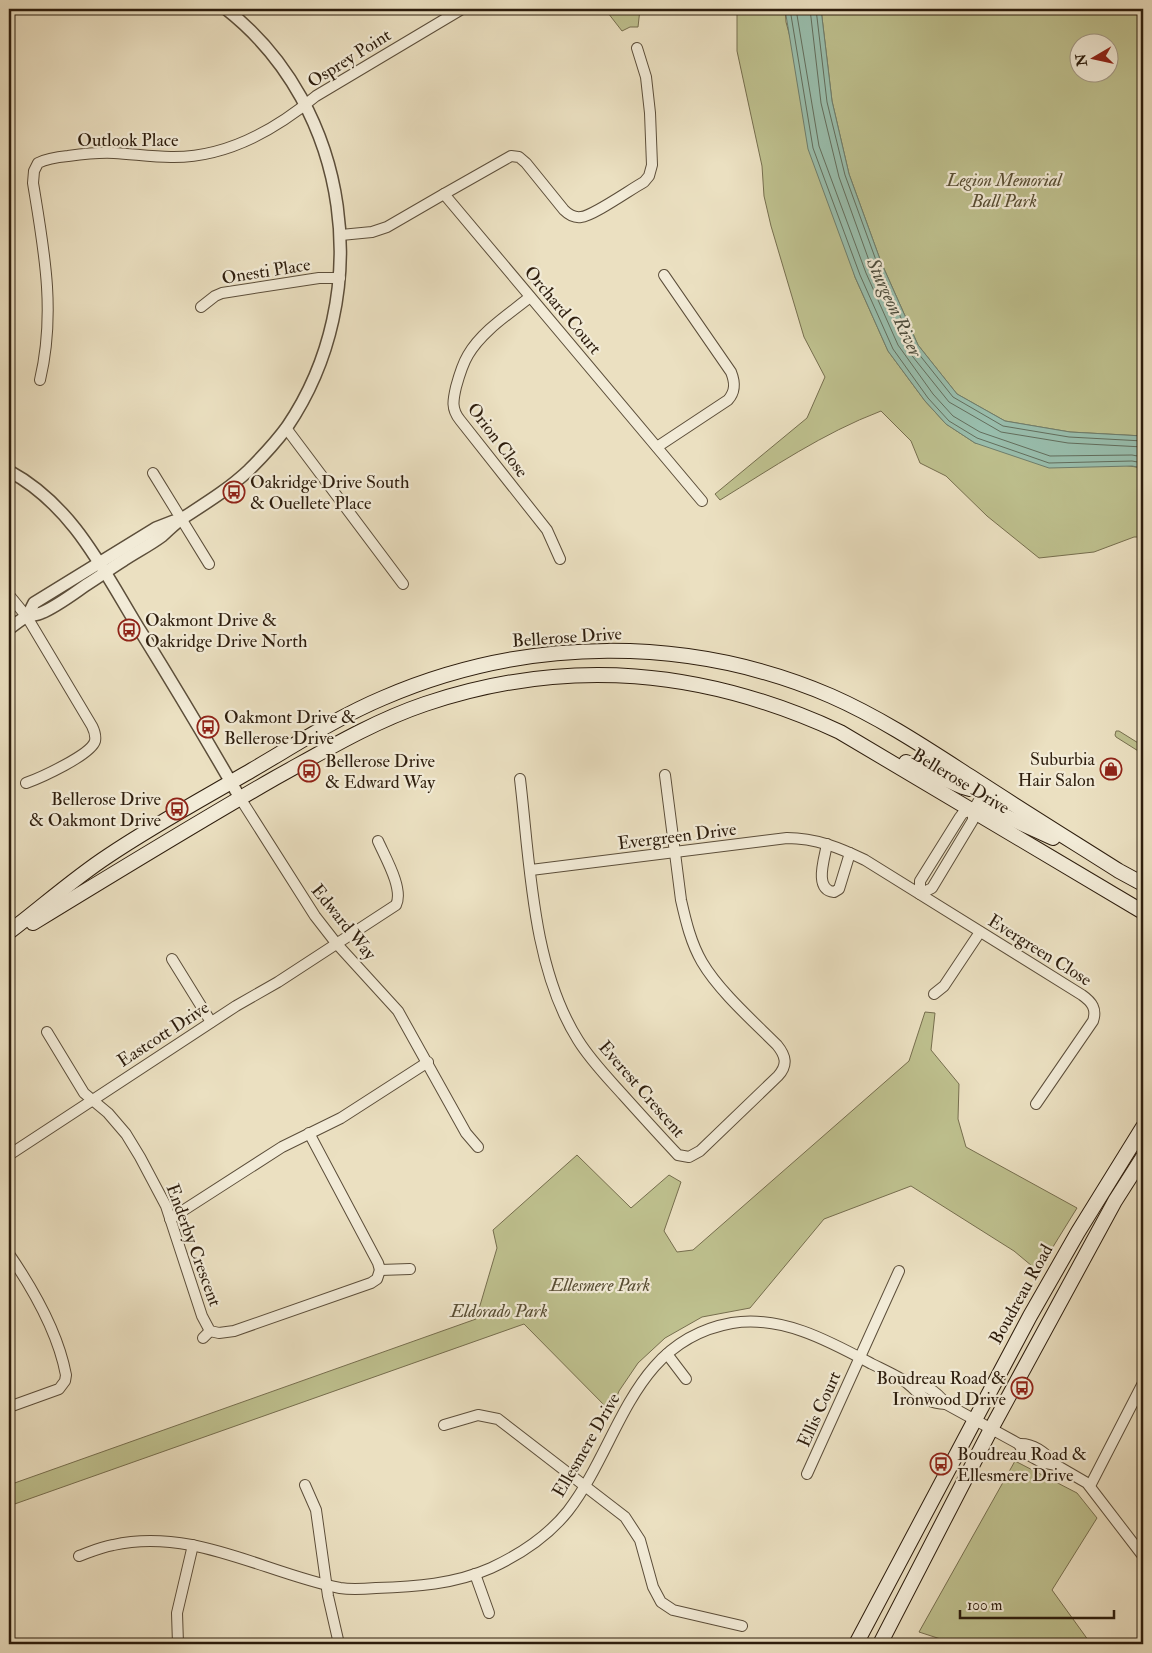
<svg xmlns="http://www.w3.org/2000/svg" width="1152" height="1653" font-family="'IM FELL Double Pica',serif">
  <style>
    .green { fill: #bec08e; stroke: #766e4e; fill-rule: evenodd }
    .water { fill: #99bead; stroke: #6e7e6d }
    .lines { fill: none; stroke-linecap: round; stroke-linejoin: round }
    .shore { stroke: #636e5d; stroke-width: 1 }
    .minor-casing { stroke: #5c4e3a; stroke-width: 12 }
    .tertiary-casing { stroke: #5c4e3a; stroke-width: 14 }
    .secondary-casing { stroke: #2d1d0d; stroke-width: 16 }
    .minor { stroke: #f2ebd7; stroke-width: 10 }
    .tertiary { stroke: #f2ebd7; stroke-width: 11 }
    .secondary { stroke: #f2ebd7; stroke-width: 14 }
    .labels { text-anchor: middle; stroke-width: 4.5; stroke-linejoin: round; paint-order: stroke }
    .street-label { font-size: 18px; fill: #2d1d0d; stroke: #f2ebd7 }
    .park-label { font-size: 18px; font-style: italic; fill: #584e34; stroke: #f2ebd7 }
    .poi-label { font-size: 18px; fill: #2d1d0d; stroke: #f2ebd7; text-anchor: start }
    .water-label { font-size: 19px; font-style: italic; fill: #4d4d3d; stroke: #f2ebd7 }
  </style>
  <rect width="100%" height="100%" fill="#ebe0c1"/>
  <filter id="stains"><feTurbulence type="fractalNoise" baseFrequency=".004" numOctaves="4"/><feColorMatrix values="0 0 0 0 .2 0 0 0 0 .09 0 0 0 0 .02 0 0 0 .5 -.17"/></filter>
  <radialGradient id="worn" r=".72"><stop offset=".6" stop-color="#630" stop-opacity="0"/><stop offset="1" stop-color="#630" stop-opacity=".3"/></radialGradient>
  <g class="green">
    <path d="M615 9H640L638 27H630L622 31 608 13Z"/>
    <path d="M737 9H785L786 22 855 277 888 351 925 401 946 424 975 443 1143 468V537H1134L1094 552 1039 558 987 516 946 476 920 463 911 441 881 411C823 433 772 468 720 500L715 494 807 418 825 377 804 337 771 226 764 196 762 166 737 51Z"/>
    <path d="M821 9H1143V436L1070 432 1005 421 957 394 918 345 881 262 849 174 832 101ZM1080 42H1110V72H1080Z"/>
    <path d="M1116 731H1119L1143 746V754L1116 737 1115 735Z"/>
    <path d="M925 1012 935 1013 931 1050 959 1084 958 1119 966 1147 1077 1208 1038 1271 1014 1251 911 1186 824 1219 750 1308 702 1317 665 1338 638 1363 619 1391 611 1412 524 1324 9 1506V1485L476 1319 497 1248 493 1230 577 1155 631 1208 669 1175 681 1182 664 1231 677 1252 693 1250 909 1061Z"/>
    <path d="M1015 1461 1077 1493 1097 1518 1052 1590 1091 1644H956L919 1632Z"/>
  </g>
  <path class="water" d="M785 9H821L832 101 849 174 881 262 918 345 957 394 1005 421 1070 432 1143 436V468L1132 466 1049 468 975 443 946 424 925 401 888 351 855 277 808 149Z"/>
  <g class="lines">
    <g class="shore">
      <path d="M790 9 813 148 860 275 893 349 928 398 949 421 977 438 1049 463 1132 461 1143 463"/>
      <path d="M796 9 819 146 866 273 898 345 933 394 953 416 980 432 1050 456 1132 455 1143 457"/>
      <path d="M810 9 821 103 839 177 871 266 909 352 949 402 1001 432 1068 443 1143 447"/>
      <path d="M816 9 827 102 845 175 877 263 914 348 953 397 1003 426 1069 437 1143 441"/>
    </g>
    <g class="minor-casing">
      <g id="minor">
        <path d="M444 194 511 156 519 157 526 163 564 210C569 215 574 218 581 217 593 216 631 189 644 182L649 176 652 165 650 113 646 77 637 48"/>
        <path d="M341 235 372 232 387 227 444 194 702 501"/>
        <path d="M530 297C509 314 482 331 468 355 462 365 459 376 456 387 453 400 451 409 460 420L547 530 560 559"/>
        <path d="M201 307 215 296 222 293 319 278H340"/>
        <path d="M40 380C56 312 44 250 33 183L34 171 38 163C48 158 58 157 68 156 83 154 98 152 114 153 133 154 152 157 171 157 226 158 274 131 316 96L462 9"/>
        <path d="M286 428 403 584"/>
        <path d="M657 447 728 400C736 391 735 382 731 372L664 275"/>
        <path d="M153 473 209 564"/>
        <path d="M9 595 27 617 92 726C94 730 96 736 95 741 91 755 40 778 26 783"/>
        <path d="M520 779C530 863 532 967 578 1040 591 1061 608 1078 624 1096 642 1116 660 1136 678 1155L689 1157 700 1151 778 1076C788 1065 786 1056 777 1045 753 1021 719 991 702 962 691 943 686 922 681 900L665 775"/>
        <path d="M240 798 315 916 336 943 398 1011 466 1133 478 1147"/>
        <path d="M827 844C825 857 813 890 834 892L839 889 850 853"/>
        <path d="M531 870 787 838C816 838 840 848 865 860L1082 995C1092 1002 1097 1009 1093 1021L1036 1104"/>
        <path d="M920 894 932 888 973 820V810L987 788"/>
        <path d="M920 894V881L960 817 963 813 973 810"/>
        <path d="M172 959 211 1022"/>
        <path d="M934 994 944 986 980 932"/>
        <path d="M47 1032 84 1093 108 1113 126 1134 140 1157 166 1206 202 1316 210 1331 219 1333 234 1331 371 1283 377 1279 380 1270"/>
        <path d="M309 1133 378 1263 380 1270 410 1269"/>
        <path d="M9 1155 236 1006 278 982 396 905C404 889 385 857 378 841"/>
        <path d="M170 1219 282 1147 341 1118 428 1062"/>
        <path d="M9 1254C33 1289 58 1332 66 1375L65 1381 59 1389 9 1407"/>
        <path d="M203 1338 210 1331"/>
        <path d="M667 1354 686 1379"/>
        <path d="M905 1381C924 1385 934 1388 946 1404L1019 1444C1034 1443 1046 1453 1056 1465"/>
        <path d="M444 1425 478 1415 498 1419 625 1517 640 1540 653 1587 661 1602 673 1610 742 1626"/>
        <path d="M1019 1444 1023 1452 1041 1462 1056 1465 1087 1483 1143 1556"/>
        <path d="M807 1474 899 1271"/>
        <path d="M305 1485 316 1510 328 1596 339 1644"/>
        <path d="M1090 1486 1143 1383"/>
        <path d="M79 1556C90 1552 101 1547 113 1545 192 1527 265 1573 340 1588 352 1590 364 1589 376 1588 415 1587 455 1584 491 1568 519 1555 548 1536 568 1511 621 1442 631 1341 732 1323 782 1315 829 1341 872 1364 882 1369 893 1374 903 1380 920 1392 922 1403 946 1404"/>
        <path d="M475 1574 489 1613"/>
        <path d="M178 1644 177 1613 193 1545"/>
      </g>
    </g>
    <g class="tertiary-casing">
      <g id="tertiary">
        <path d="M9 471C74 506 104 572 141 632 175 687 208 742 240 798"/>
        <path d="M27 617 34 603 156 528 174 521"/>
        <path d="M9 629C14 625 20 620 26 617 31 615 37 615 41 613 56 607 73 594 86 585 99 577 111 568 124 560 136 552 150 545 162 536 169 530 175 523 183 518 206 503 229 489 249 470 262 457 276 442 287 427 376 296 352 108 226 9"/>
      </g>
    </g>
    <g class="secondary-casing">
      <g id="secondary">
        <path d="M906 762 963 787 970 789 987 788"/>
        <path d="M973 810 983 807 990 809 1053 838"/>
        <path d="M33 923C113 874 193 825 275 778 324 751 372 722 425 704 568 656 704 669 840 732L1143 912"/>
        <path d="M9 932C42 907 73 879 108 856 154 825 204 798 252 770 295 745 338 717 383 698 526 636 689 635 831 696 881 718 926 748 971 777 1020 809 1070 840 1119 871L1143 884"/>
        <path d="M856 1644 1030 1316 1078 1232 1143 1127"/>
        <path d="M880 1644 991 1429 1115 1201 1143 1157"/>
      </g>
    </g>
    <use href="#minor" class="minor"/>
    <use href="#tertiary" class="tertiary"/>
    <use href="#secondary" class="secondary"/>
  </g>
  <defs>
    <g id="bus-ring" transform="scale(1.125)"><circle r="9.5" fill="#f2ebd7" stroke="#8f2418" stroke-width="1.5"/><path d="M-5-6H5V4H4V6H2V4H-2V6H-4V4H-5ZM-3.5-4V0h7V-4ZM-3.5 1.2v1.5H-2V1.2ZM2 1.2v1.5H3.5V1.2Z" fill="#8f2418"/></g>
    <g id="shop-ring" transform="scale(1.125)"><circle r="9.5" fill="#f2ebd7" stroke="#8f2418" stroke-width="1.5"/><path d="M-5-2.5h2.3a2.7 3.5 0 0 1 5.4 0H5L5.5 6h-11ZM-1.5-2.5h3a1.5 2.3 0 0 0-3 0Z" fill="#8f2418"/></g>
  </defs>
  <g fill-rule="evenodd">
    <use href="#bus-ring" x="234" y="492"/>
    <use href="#bus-ring" x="129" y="630"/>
    <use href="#bus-ring" x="208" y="727"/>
    <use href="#shop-ring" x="1111" y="769"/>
    <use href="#bus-ring" x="309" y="771"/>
    <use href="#bus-ring" x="177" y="809"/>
    <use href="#bus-ring" x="1022" y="1388"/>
    <use href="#bus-ring" x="941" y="1464"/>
  </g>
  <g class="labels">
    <g class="street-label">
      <text transform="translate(349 58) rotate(-32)" y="6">Osprey Point</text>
      <text x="128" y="146">Outlook Place</text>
      <text transform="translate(266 271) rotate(-9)" y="6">Onesti Place</text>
      <text transform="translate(563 310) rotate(50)" y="6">Orchard Court</text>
      <text transform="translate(498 440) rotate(53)" y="6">Orion Close</text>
      <text transform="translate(567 637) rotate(-4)" y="6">Bellerose Drive</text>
      <text transform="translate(961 781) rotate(31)" y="6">Bellerose Drive</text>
      <text transform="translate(677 836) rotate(-7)" y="6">Evergreen Drive</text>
      <text transform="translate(344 922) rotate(51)" y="6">Edward Way</text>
      <text transform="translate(1040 950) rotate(32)" y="6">Evergreen Close</text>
      <text transform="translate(163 1034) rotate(-33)" y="6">Eastcott Drive</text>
      <text transform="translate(642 1089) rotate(49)" y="6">Everest Crescent</text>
      <text transform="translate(194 1245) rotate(70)" y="6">Enderby Crescent</text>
      <text transform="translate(1021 1294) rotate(-61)" y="6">Boudreau Road</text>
      <text transform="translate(819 1409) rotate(-66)" y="6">Ellis Court</text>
      <text transform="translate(586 1445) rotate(-60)" y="6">Ellesmere Drive</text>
    </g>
    <g class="park-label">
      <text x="1004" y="186">Legion Memorial<tspan x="1004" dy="21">Ball Park</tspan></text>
      <text x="600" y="1291">Ellesmere Park</text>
      <text x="499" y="1317">Eldorado Park</text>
    </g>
    <g class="poi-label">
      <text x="250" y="488">Oakridge Drive South<tspan x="250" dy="21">&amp; Ouellete Place</tspan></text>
      <text x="145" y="626">Oakmont Drive &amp;<tspan x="145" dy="21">Oakridge Drive North</tspan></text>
      <text x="224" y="723">Oakmont Drive &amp;<tspan x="224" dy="21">Bellerose Drive</tspan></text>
      <text x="1095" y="765" text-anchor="end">Suburbia<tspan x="1095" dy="21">Hair Salon</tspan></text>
      <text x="325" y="767">Bellerose Drive<tspan x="325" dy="21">&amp; Edward Way</tspan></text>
      <text x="161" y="805" text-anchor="end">Bellerose Drive<tspan x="161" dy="21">&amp; Oakmont Drive</tspan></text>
      <text x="1006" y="1384" text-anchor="end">Boudreau Road &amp;<tspan x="1006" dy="21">Ironwood Drive</tspan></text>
      <text x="957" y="1460">Boudreau Road &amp;<tspan x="957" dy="21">Ellesmere Drive</tspan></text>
    </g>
    <g class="water-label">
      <text transform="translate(895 307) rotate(65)" y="7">Sturgeon River</text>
    </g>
  </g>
  <rect width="1152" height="1653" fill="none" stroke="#ebe0c1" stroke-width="30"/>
  <rect x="10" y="10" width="1132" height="1633" fill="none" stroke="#2d1d0d" stroke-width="2.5"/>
  <rect x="15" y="15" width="1122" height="1623" fill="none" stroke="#2d1d0d"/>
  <g transform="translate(1094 58) rotate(261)"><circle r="24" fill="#f2ebd7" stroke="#a39986"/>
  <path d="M0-4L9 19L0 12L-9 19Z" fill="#8f2418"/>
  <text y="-8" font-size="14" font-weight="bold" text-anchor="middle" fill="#2d1d0d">N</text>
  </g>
  <path d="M960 1610v8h154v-8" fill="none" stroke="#2d1d0d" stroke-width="2.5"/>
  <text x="967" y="1610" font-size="15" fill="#2d1d0d" stroke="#f2ebd7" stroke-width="4" paint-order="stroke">100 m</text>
  <rect width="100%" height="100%" filter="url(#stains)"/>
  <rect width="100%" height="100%" fill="url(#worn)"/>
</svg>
